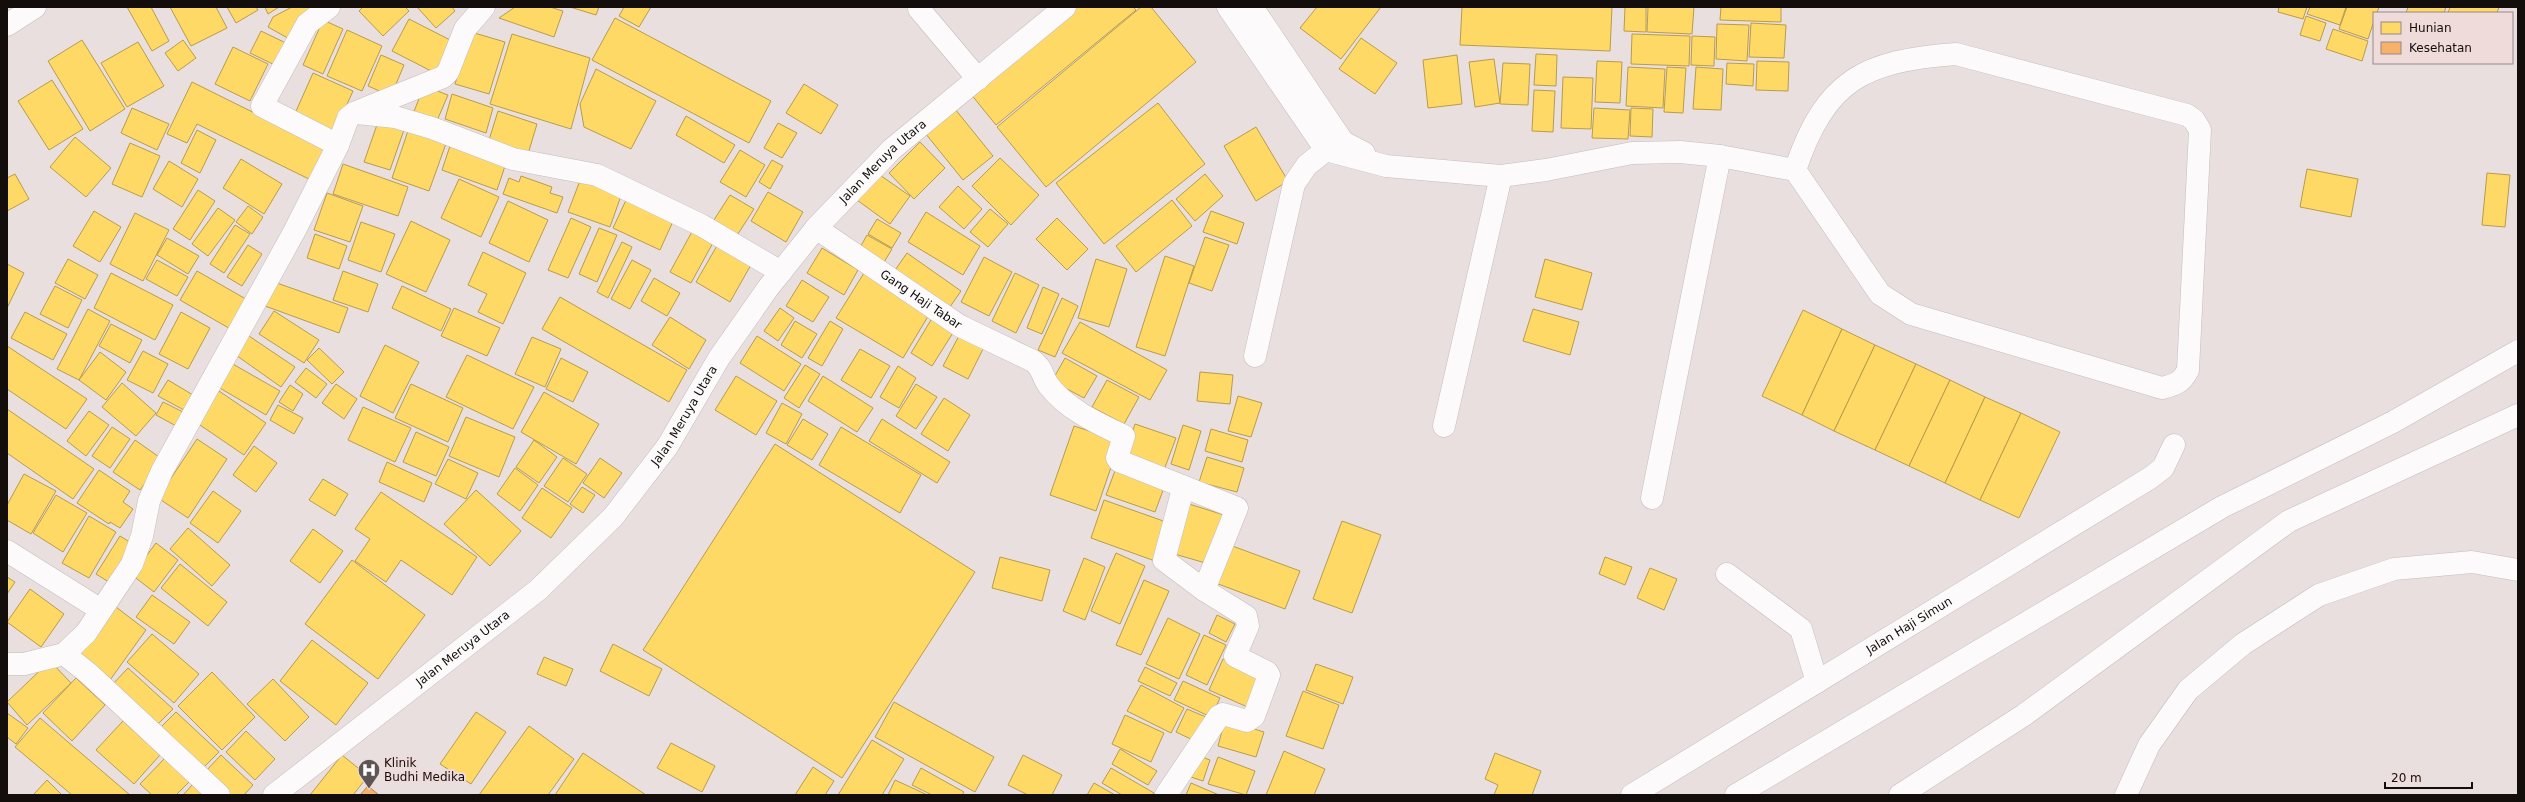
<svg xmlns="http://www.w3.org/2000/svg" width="2525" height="802" font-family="'DejaVu Sans',sans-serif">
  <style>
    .homes { fill: #ffd966; stroke: #b89c4b }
    .health { fill: #f6b26b; stroke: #b2804e }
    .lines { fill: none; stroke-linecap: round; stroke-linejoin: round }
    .street-casing { stroke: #c5bcbc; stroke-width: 23 }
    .secondary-casing { stroke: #c5bcbc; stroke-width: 23 }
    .highway-casing { stroke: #c5bcbc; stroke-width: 23 }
    .street { stroke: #fcfafa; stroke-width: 22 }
    .secondary { stroke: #fcfafa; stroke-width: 22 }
    .highway { stroke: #fcfafa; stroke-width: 22 }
    .labels { text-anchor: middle; stroke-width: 4; stroke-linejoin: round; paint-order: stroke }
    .street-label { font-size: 12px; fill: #130d0c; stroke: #efdbda }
    .poi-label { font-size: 12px; fill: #130d0c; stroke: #efdbda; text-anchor: start }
  </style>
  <rect width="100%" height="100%" fill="#eadfdf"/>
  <g class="homes">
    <path d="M127 7H151L169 41 152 51Z"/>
    <path d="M170 7H216L227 28 191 46Z"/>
    <path d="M227 7H256L258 10 236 23Z"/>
    <path d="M265 7H279L268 14Z"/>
    <path d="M292 7H311L293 41 268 27 273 17Z"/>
    <path d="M363 7H405L409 11 383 36 359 11Z"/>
    <path d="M417 7H452L455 11 436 28Z"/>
    <path d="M515 7H550L563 11 554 37 499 18Z"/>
    <path d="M570 7H599L596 15Z"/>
    <path d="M624 7H651L639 27 619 16Z"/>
    <path d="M1074 7H1133L1136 10 996 125 970 93Z"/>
    <path d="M1141 7H1151L1196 62 1046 187 997 127Z"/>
    <path d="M1317 7H1381L1341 59 1300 28Z"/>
    <path d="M1462 7H1612L1610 51 1460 45Z"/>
    <path d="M1625 7H1646V32L1624 31Z"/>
    <path d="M1648 7H1694L1692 34 1647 32Z"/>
    <path d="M1721 7H1781V22L1720 20Z"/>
    <path d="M2279 7H2307L2303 19 2278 12Z"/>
    <path d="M2310 7H2346L2340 25 2307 14Z"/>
    <path d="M2347 7H2379L2377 13H2374V21L2368 39 2339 29Z"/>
    <path d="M2408 7H2446L2444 13H2406Z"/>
    <path d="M2450 7H2499L2497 13H2448Z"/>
    <path d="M2306 16 2326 23 2320 41 2300 35Z"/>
    <path d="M615 18 771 101 749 143 592 60Z"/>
    <path d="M409 19 456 43 439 75 392 51Z"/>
    <path d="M323 20 343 29 323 74 303 65Z"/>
    <path d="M1751 23 1786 25 1784 58 1749 57Z"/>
    <path d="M1717 24 1749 25 1747 61 1716 59Z"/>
    <path d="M2333 29 2368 41 2362 61 2326 49Z"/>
    <path d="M347 30 382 46 362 91 327 76Z"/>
    <path d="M261 31 290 45 279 67 250 53Z"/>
    <path d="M471 32 505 42 489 94 455 84Z"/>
    <path d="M512 34 590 58 571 129 490 104Z"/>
    <path d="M1632 34 1690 36 1689 66 1631 64Z"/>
    <path d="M1692 36 1715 37 1714 66 1691 65Z"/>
    <path d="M1361 38 1397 63 1375 94 1339 69Z"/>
    <path d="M82 40 125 109 90 131 48 61Z"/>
    <path d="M183 40 196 58 178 71 165 53Z"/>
    <path d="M138 42 164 86 127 107 101 63Z"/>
    <path d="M233 47 268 64 250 101 215 84Z"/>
    <path d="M1536 54 1557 55 1556 86 1534 85Z"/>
    <path d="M381 55 404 65 391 96 368 86Z"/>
    <path d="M1457 55 1462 104 1428 108 1423 60Z"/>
    <path d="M1494 59 1500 103 1475 107 1469 62Z"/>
    <path d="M1597 61 1622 62 1620 103 1595 102Z"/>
    <path d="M1757 61 1789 62 1788 91 1756 90Z"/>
    <path d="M1503 63 1530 64 1528 105 1500 104Z"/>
    <path d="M1727 63 1754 64 1753 86 1726 84Z"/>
    <path d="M1628 67 1665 69 1663 108 1626 106Z"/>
    <path d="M1667 67 1686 68 1683 113 1664 112Z"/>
    <path d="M1696 67 1723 69 1721 110 1693 109Z"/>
    <path d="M596 69 656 101 631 149 584 127 580 104Z"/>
    <path d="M313 73 353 91 333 135 293 118Z"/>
    <path d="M1563 77 1593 78 1591 129 1561 128Z"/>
    <path d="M52 80 83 129 49 150 18 101Z"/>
    <path d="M192 82 329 150 313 181 197 124 187 143 167 134Z"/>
    <path d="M804 84 838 105 821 134 786 113Z"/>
    <path d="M424 86 448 95 436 123 413 114Z"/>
    <path d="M1534 90 1555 91 1553 132 1532 131Z"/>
    <path d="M452 94 493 108 486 133 445 119Z"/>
    <path d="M1158 103 1205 164 1104 244 1056 183Z"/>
    <path d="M132 108 169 124 157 150 121 133Z"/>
    <path d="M1594 108 1630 110 1628 139 1592 138Z"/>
    <path d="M1631 108 1653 109 1652 137 1630 136Z"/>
    <path d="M955 109 993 156 963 180 925 133Z"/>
    <path d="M498 111 537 124 528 154 489 140Z"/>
    <path d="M686 116 735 145 724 163 676 135Z"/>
    <path d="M379 119 405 127 390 170 364 162Z"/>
    <path d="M778 123 797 133 782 158 764 148Z"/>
    <path d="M410 125 448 138 429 191 392 178Z"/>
    <path d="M1256 127 1288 181 1256 201 1224 146Z"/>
    <path d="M197 130 216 140 200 173 181 163Z"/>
    <path d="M75 137 111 168 86 197 50 167Z"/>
    <path d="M920 142 945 168 914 199 889 173Z"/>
    <path d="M130 143 160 156 142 197 112 184Z"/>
    <path d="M450 146 505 166 497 190 442 170Z"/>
    <path d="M740 150 765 165 746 197 720 182Z"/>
    <path d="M1000 158 1039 195 1011 225 972 186Z"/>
    <path d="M241 159 282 184 264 214 223 188Z"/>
    <path d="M772 160 783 166 770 189 759 182Z"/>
    <path d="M169 161 198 179 182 207 153 189Z"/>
    <path d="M343 164 408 187 398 216 333 194Z"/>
    <path d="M2307 169 2358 179 2351 217 2300 207Z"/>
    <path d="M877 173 910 196 890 224 857 200Z"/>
    <path d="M2487 173 2510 175 2505 227 2482 225Z"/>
    <path d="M15 174 29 199 7 211V178Z"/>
    <path d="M1205 174 1223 196 1195 221 1176 199Z"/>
    <path d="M521 176 552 187 550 193 563 197 557 213 503 194 509 178 519 182Z"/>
    <path d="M581 178 622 193 610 227 568 212Z"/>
    <path d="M459 179 499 197 481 237 441 218Z"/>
    <path d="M958 186 982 209 964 229 939 207Z"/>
    <path d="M198 190 215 201 190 240 173 229Z"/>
    <path d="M768 192 803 212 786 242 751 221Z"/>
    <path d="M327 193 363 206 350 242 314 230Z"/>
    <path d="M730 195 754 209 736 237 712 223Z"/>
    <path d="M627 198 674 219 660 250 613 228Z"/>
    <path d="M1172 200 1192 226 1136 272 1116 246Z"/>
    <path d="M508 201 548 220 529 262 489 243Z"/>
    <path d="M248 206 263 217 252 234 236 222Z"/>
    <path d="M218 208 235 220 208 256 192 244Z"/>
    <path d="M990 209 1008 224 988 247 970 232Z"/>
    <path d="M94 211 121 227 100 262 73 246Z"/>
    <path d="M1211 211 1244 223 1237 244 1203 232Z"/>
    <path d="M926 212 980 246 963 275 908 242Z"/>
    <path d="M135 213 169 230 143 281 110 264Z"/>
    <path d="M571 218 591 227 568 278 548 270Z"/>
    <path d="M1057 218 1088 249 1067 270 1036 239Z"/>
    <path d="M877 219 901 233 892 248 868 234Z"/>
    <path d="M411 221 450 240 426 292 386 274Z"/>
    <path d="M361 222 395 234 381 272 348 260Z"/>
    <path d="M235 225 250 234 224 273 210 264Z"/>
    <path d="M599 228 617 235 597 282 579 274Z"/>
    <path d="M694 228 715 239 691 283 670 272Z"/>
    <path d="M315 234 347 246 339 269 307 258Z"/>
    <path d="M867 235 892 249 881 267 857 253Z"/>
    <path d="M1205 237 1229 245 1212 291 1189 283Z"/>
    <path d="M167 238 199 256 188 274 157 255Z"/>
    <path d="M622 242 632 247 608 298 597 292Z"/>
    <path d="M718 244 752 263 730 302 696 282Z"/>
    <path d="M248 245 262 254 242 286 227 277Z"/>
    <path d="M822 248 858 270 844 295 807 273Z"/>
    <path d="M483 252 526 273 503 324 478 312 487 294 468 285Z"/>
    <path d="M907 253 961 291 945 314 891 276Z"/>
    <path d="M1165 256 1194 266 1165 356 1136 347Z"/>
    <path d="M984 257 1012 272 989 316 961 302Z"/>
    <path d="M68 259 98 275 85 299 55 283Z"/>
    <path d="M1096 259 1127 269 1109 327 1078 318Z"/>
    <path d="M1545 259 1592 273 1582 310 1535 297Z"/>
    <path d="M157 260 188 277 177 296 146 279Z"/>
    <path d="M632 260 651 270 630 309 611 299Z"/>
    <path d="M7 264 24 273 7 308Z"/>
    <path d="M197 271 251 302 234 331 180 300Z"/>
    <path d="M343 271 378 284 368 312 333 300Z"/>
    <path d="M111 273 173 305 155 340 94 308Z"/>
    <path d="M864 273 930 313 903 358 836 318Z"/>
    <path d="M1015 273 1039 285 1016 333 992 321Z"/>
    <path d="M654 278 680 293 667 316 641 301Z"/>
    <path d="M802 280 829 297 813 322 786 306Z"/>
    <path d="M274 282 348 308 339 333 265 306Z"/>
    <path d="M55 286 82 300 68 328 40 314Z"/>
    <path d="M402 286 451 309 441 331 392 308Z"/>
    <path d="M1043 287 1059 294 1042 334 1027 328Z"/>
    <path d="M560 297 687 370 669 402 542 329Z"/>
    <path d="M1062 298 1078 306 1055 357 1038 350Z"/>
    <path d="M454 308 500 328 487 356 441 336Z"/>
    <path d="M780 308 794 318 778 341 764 331Z"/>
    <path d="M88 309 110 321 79 380 57 369Z"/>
    <path d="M1533 309 1579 322 1570 355 1523 341Z"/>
    <path d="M1803 310 1842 329 1802 415 1762 396Z"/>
    <path d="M274 311 319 340 304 363 259 334Z"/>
    <path d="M25 312 67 334 53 360 11 338Z"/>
    <path d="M181 312 210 328 188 369 159 354Z"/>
    <path d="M934 315 956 328 932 366 911 353Z"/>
    <path d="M670 317 706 340 689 369 652 345Z"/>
    <path d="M795 321 817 334 802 358 781 345Z"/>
    <path d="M830 321 843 329 822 366 808 358Z"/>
    <path d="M1080 322 1167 370 1150 400 1062 353Z"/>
    <path d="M111 324 142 340 130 363 99 346Z"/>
    <path d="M1842 329 1875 345 1834 431 1802 415Z"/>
    <path d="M962 330 986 343 968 379 943 366Z"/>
    <path d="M246 334 295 367 281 387 233 353Z"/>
    <path d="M757 336 801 364 784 391 740 363Z"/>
    <path d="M532 337 561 349 545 387 515 374Z"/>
    <path d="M385 345 419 362 393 413 360 396Z"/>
    <path d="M1875 345 1916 364 1875 450 1834 431Z"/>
    <path d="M7 346 87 399 66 429 7 389Z"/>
    <path d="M319 348 344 372 332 384 307 360Z"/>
    <path d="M860 349 890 366 871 398 841 380Z"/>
    <path d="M143 351 168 364 153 393 127 380Z"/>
    <path d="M100 352 126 372 106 400 79 380Z"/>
    <path d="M467 355 534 387 513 429 446 397Z"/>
    <path d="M561 358 588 372 573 402 546 389Z"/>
    <path d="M1065 358 1097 376 1084 398 1052 381Z"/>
    <path d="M231 363 280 391 266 415 218 387Z"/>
    <path d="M1916 364 1950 380 1909 466 1875 450Z"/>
    <path d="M805 365 820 374 799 408 784 398Z"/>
    <path d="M898 366 916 378 899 408 880 397Z"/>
    <path d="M306 368 327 384 316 398 295 382Z"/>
    <path d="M1200 372 1233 375 1230 404 1197 401Z"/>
    <path d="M736 376 777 401 756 435 715 410Z"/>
    <path d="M823 376 873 408 857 432 808 401Z"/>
    <path d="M168 380 193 395 184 410 158 396Z"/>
    <path d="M1107 380 1139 397 1124 424 1092 407Z"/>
    <path d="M1950 380 1985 397 1945 483 1909 466Z"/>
    <path d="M122 383 156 413 136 436 102 407Z"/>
    <path d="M336 384 357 399 344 419 322 403Z"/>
    <path d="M411 384 463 408 448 442 395 418Z"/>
    <path d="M916 384 937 397 916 429 896 416Z"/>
    <path d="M290 385 303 394 293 411 279 402Z"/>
    <path d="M219 391 266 423 244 455 197 423Z"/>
    <path d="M544 392 599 424 576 464 521 432Z"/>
    <path d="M1238 396 1262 403 1251 437 1228 431Z"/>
    <path d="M1985 397 2021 413 1980 500 1945 483Z"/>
    <path d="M944 398 970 415 948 451 921 434Z"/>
    <path d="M163 402 185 413 178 427 156 415Z"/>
    <path d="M782 403 802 414 786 444 766 433Z"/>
    <path d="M278 405 303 418 294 434 270 420Z"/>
    <path d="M363 407 411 428 395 462 348 440Z"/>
    <path d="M7 409 94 469 73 499 7 453Z"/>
    <path d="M89 411 109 425 86 456 67 441Z"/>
    <path d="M2021 413 2060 432 2019 518 1980 500Z"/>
    <path d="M466 417 515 437 499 477 449 456Z"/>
    <path d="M803 419 828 434 812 460 787 445Z"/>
    <path d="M882 419 950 462 937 483 869 441Z"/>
    <path d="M1135 424 1176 438 1164 470 1124 456Z"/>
    <path d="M1183 425 1201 431 1189 470 1171 464Z"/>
    <path d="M1074 426 1120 441 1096 511 1050 495Z"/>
    <path d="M112 427 130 439 110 468 92 456Z"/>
    <path d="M841 427 921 475 900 513 819 465Z"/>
    <path d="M1211 429 1248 440 1242 462 1205 451Z"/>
    <path d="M416 432 449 447 436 476 403 462Z"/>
    <path d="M197 439 227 459 188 518 158 498Z"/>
    <path d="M135 440 162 459 140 490 113 472Z"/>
    <path d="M534 440 557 457 539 483 516 467Z"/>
    <path d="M775 444 975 572 842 778 643 650Z"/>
    <path d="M254 446 277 463 256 492 233 475Z"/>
    <path d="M1207 457 1244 468 1237 492 1199 482Z"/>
    <path d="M563 458 587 474 568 502 544 486Z"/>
    <path d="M600 458 622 473 604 498 583 483Z"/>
    <path d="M448 459 478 473 466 499 435 484Z"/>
    <path d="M387 462 432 483 424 502 379 482Z"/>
    <path d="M515 468 538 485 520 511 497 494Z"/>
    <path d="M1116 468 1165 485 1155 512 1106 495Z"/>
    <path d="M99 470 130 491 123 502 133 509 120 528 110 522 109 524 77 503Z"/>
    <path d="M24 474 56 491 31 534 7 520V505Z"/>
    <path d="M323 479 348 494 335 516 309 500Z"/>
    <path d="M582 487 595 495 583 513 570 504Z"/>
    <path d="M542 488 572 508 551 538 522 518Z"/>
    <path d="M476 490 521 531 490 566 444 524Z"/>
    <path d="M213 491 241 511 218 543 190 523Z"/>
    <path d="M381 492 477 557 452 595 401 560 386 582 355 561 370 539 355 529Z"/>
    <path d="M56 495 87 513 63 552 33 533Z"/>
    <path d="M1104 500 1169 523 1155 561 1091 538Z"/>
    <path d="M1186 503 1224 515 1209 564 1171 553Z"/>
    <path d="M89 516 116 532 89 578 62 563Z"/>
    <path d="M1342 521 1381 535 1352 613 1313 599Z"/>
    <path d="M188 528 230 565 212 586 170 549Z"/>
    <path d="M313 529 343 551 320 583 290 561Z"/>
    <path d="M120 536 136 546 112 584 96 574Z"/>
    <path d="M156 543 178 560 154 592 132 575Z"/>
    <path d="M1227 544 1300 571 1285 609 1213 582Z"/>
    <path d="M1116 553 1145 566 1120 624 1091 611Z"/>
    <path d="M1000 557 1050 570 1042 601 992 588Z"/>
    <path d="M1605 557 1632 567 1625 585 1599 574Z"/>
    <path d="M1084 558 1105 567 1085 620 1063 611Z"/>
    <path d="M352 560 425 615 378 679 305 624Z"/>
    <path d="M180 564 227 602 208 626 161 588Z"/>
    <path d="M1650 568 1677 579 1664 610 1637 598Z"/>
    <path d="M7 577 15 582 7 594Z"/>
    <path d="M1144 580 1169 591 1141 655 1116 645Z"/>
    <path d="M30 589 64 614 41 647 7 622Z"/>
    <path d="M152 595 190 622 174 644 136 617Z"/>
    <path d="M112 604 146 630 110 680 76 654Z"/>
    <path d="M1217 615 1235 624 1226 642 1209 633Z"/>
    <path d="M1168 618 1200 634 1179 679 1146 664Z"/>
    <path d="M152 634 199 674 174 703 127 662Z"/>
    <path d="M1204 635 1226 645 1207 685 1186 675Z"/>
    <path d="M312 640 368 683 336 725 280 681Z"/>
    <path d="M613 644 662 669 649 696 600 671Z"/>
    <path d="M544 657 573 669 566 686 537 674Z"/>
    <path d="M1223 659 1265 679 1252 709 1209 690Z"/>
    <path d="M50 661 71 683 27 725 7 702Z"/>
    <path d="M1316 664 1353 677 1343 704 1306 690Z"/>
    <path d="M1145 667 1177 683 1170 696 1138 681Z"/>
    <path d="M128 668 173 709 155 727 111 686Z"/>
    <path d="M212 672 255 717 222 750 178 706Z"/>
    <path d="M76 678 105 705 72 741 43 713Z"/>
    <path d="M273 679 309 717 285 741 247 704Z"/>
    <path d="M1183 681 1220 698 1211 717 1174 700Z"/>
    <path d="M1141 685 1184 708 1171 733 1127 711Z"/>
    <path d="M1303 691 1339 705 1323 749 1286 736Z"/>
    <path d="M894 702 994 757 975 792 875 737Z"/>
    <path d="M1187 709 1206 717 1195 741 1176 732Z"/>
    <path d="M176 712 219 752 200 771 158 730Z"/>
    <path d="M476 712 506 732 471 784 440 764Z"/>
    <path d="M7 713 28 728 16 744 7 737Z"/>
    <path d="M1125 715 1164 733 1151 762 1112 744Z"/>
    <path d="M40 718 130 795H72L15 747Z"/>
    <path d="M1225 720 1264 732 1256 757 1218 746Z"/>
    <path d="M123 721 160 755 134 784 96 750Z"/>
    <path d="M529 726 574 759 548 795H479Z"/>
    <path d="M246 731 275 759 255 780 226 752Z"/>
    <path d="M872 740 904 759 882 795H838Z"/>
    <path d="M671 743 715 766 702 792 657 768Z"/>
    <path d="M1120 749 1157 771 1148 785 1112 764Z"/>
    <path d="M1284 751 1325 769 1314 795H1266Z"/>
    <path d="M583 753 646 795H555Z"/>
    <path d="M1495 753 1541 771 1532 795H1494L1498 785 1485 779Z"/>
    <path d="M221 755 253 785 244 795H227L204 773Z"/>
    <path d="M342 755 368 776 353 795H310Z"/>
    <path d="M1023 755 1062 775 1052 795H1028L1008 785Z"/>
    <path d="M1199 756 1210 760 1203 781 1191 777Z"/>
    <path d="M1218 757 1255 771 1246 795 1208 784Z"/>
    <path d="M165 758 190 781 176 795H152L140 784Z"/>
    <path d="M813 767 834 781 825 795H795Z"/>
    <path d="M921 768 964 792 962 795H932L912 785Z"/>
    <path d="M1111 768 1154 793 1153 795H1122L1102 783Z"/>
    <path d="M47 780 62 795H33Z"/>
    <path d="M895 780 919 791 927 795H888Z"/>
    <path d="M1094 783 1115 795H1087Z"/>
    <path d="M1191 783 1219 795H1186Z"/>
    <path d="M193 784 204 795H183Z"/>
  </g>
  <path class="health" d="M368 786 379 795H360Z"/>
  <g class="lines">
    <g class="street-casing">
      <g id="street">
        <path d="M329 7 307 24 262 106 338 145"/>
        <path d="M1228 7 1326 150"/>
        <path d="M1252 7 1343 142 1364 153"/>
        <path d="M919 9 978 79"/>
        <path d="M357 113 395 117 432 128 513 159 597 175 701 225 781 272"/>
        <path id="s1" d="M816 228 960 326 1033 361C1043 368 1042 377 1049 386 1068 410 1097 423 1124 436L1117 458 1119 461 1182 486 1183 489 1164 560 1204 590 1246 616 1248 626 1235 656 1267 672 1269 675 1254 716 1247 721 1223 714 1219 716 1166 795"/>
        <path d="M1255 356 1294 184 1307 165 1326 150 1386 166 1501 176 1546 170 1632 153 1680 152 1720 156 1795 170 1880 294 1911 314 2162 388C2175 385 2182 382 2188 370L2200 130 2194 120 2187 115 1956 54C1864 61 1826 79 1795 170"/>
        <path d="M1444 426 1501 176"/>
        <path d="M1182 486 1237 508 1204 590"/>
        <path d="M1652 498 1720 156"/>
        <path d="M7 551 101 610"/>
        <path d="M1727 574 1801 629 1817 682"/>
        <path d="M64 654 88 673 219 795"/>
        <path d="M7 664H24L64 654 86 633 132 564 142 536 149 501 162 471 294 232 338 145 348 118 354 113 443 77 448 72 465 29 484 7"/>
        <path id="s2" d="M1632 795 2150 478 2163 468 2174 445"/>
      </g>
    </g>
    <g class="secondary-casing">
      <g id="secondary">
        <path d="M7 25 35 7"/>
        <path id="s3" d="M274 795 538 590 613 517 667 447 719 358 768 288 816 228 892 149 1065 7"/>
      </g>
    </g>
    <g class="highway-casing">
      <g id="highway">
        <path d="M1736 795 2222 507 2393 422 2518 351"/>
        <path d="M1900 795 2024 715 2289 521 2518 415"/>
        <path d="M2126 795 2149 745 2188 690 2243 644 2319 595 2394 569 2472 562 2518 570"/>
      </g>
    </g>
    <use href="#street" class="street"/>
    <use href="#secondary" class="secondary"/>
    <use href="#highway" class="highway"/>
  </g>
  <defs>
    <g id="hospital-pin" transform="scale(1.15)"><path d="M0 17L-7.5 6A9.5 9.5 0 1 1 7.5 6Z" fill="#5e5656" stroke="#efdbda"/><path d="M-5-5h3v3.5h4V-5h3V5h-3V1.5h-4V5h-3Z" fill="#fff"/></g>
  </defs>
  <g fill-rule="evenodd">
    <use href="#hospital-pin" x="369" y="770"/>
  </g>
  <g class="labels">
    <g class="street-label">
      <text dy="4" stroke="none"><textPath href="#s3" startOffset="887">Jalan Meruya Utara</textPath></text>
      <text dy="4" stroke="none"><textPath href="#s1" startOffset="127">Gang Haji Tabar</textPath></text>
      <text dy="4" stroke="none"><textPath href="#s3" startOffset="563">Jalan Meruya Utara</textPath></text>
      <text dy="4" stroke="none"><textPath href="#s2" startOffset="325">Jalan Haji Simun</textPath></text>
      <text dy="4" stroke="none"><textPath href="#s3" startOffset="239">Jalan Meruya Utara</textPath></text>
    </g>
    <g class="poi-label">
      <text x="384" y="767">Klinik<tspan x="384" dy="14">Budhi Medika</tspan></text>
    </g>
  </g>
  <rect width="2525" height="802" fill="none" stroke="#130d0c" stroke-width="16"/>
  <rect x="2373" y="12" width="140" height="52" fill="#efdbda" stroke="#978988"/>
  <rect x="2381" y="22" width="20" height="12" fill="#ffd966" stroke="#978988"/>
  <text x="2409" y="32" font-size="12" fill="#130d0c">Hunian</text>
  <rect x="2381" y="42" width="20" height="12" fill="#f6b26b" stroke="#978988"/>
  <text x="2409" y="52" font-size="12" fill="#130d0c">Kesehatan</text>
  <path d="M2385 782v6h87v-6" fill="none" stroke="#130d0c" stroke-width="2"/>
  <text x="2391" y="782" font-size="12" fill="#130d0c" stroke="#efdbda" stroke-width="3" paint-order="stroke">20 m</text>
</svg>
